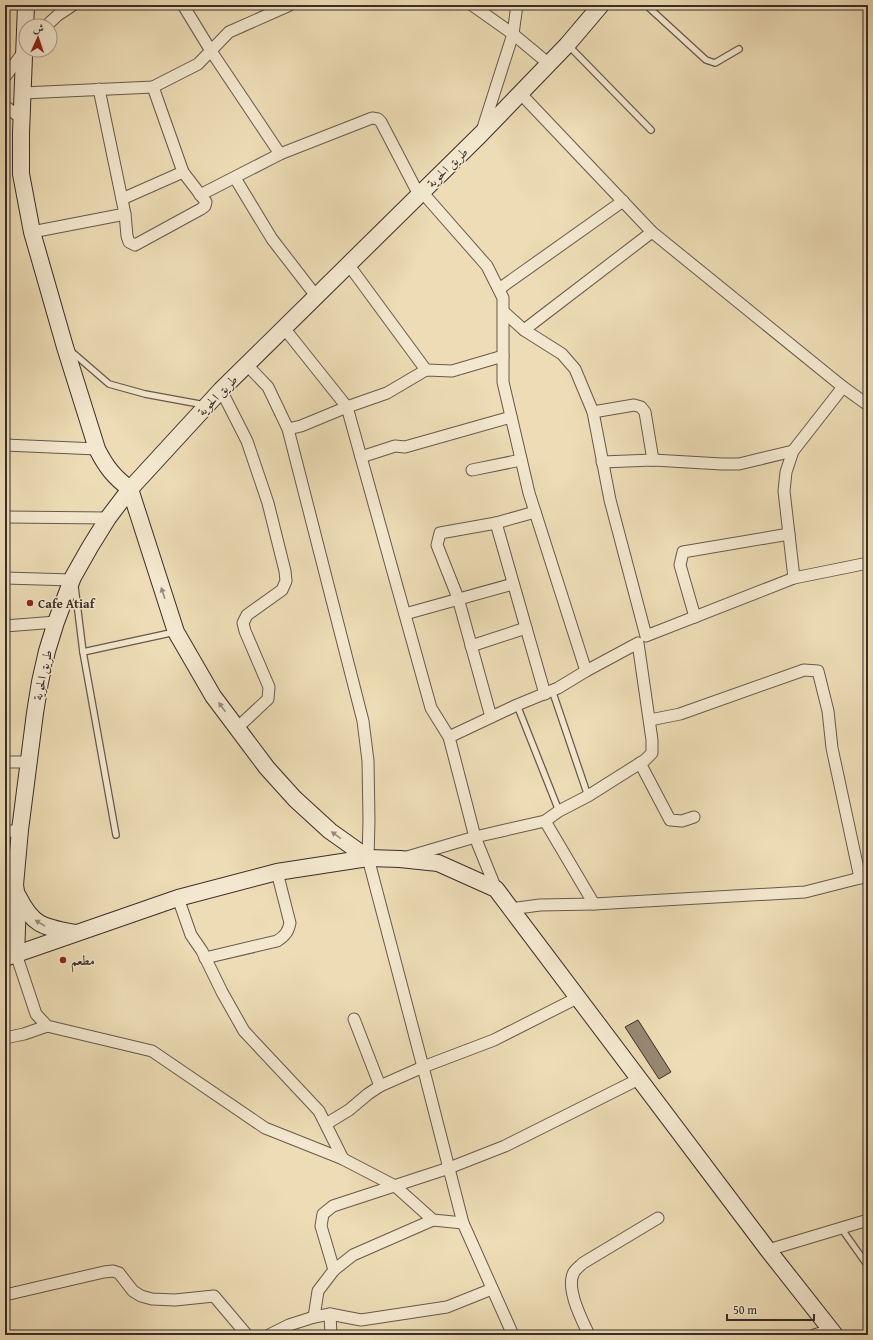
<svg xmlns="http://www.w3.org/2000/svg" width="873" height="1340" font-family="'Gentium Book Plus',Amiri,serif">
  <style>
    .building { fill: #978872; stroke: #3a2d29 }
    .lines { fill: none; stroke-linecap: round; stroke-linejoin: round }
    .lane-casing { stroke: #67594c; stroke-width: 8 }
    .street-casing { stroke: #67594c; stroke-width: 13 }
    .secondary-casing { stroke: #3a2d29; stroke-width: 18 }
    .lane { stroke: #f3e8cf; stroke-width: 5.5 }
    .street { stroke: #f3e8cf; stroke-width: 11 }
    .secondary { stroke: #f3e8cf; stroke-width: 16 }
    .oneway { fill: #968a7c }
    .poi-dot { fill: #8f2418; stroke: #f3e8cf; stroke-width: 1.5 }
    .labels { text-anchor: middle; stroke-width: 3; stroke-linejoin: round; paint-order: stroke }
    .street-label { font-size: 13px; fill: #3a2d29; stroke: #f3e8cf }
    .poi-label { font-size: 13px; font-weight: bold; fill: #3a2d29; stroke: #f3e8cf; text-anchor: start }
  </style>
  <rect width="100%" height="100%" fill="#eddcb5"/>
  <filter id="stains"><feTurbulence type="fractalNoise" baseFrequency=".005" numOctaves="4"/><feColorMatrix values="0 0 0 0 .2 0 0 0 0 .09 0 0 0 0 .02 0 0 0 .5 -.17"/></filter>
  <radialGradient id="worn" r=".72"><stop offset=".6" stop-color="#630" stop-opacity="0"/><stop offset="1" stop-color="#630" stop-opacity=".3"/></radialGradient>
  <path class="building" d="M638 1020 671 1072 659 1079 625 1027Z"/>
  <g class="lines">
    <g class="lane-casing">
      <g id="lane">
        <path d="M646 5 706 60 715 63 739 49"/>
        <path d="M569 46 651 130"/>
        <path d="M72 352 109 384 145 394 205 405"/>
        <path d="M75 587 83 652 116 835"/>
        <path d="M83 652 175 632"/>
        <path d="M552 690 588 796"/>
        <path d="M517 705 559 811"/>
        <path d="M841 1228 868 1266"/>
      </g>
    </g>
    <g class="street-casing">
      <g id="street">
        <path d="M183 5 211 51 280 154 200 195"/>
        <path d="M472 5 513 34 549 64"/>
        <path d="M46 26 58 15 73 5"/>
        <path d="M5 77 24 51"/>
        <path d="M23 93 153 87 198 64 229 32 290 5"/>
        <path d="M520 93 652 232 843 387 868 405"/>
        <path d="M5 106 22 119"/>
        <path d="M482 131 513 34 517 5"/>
        <path d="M280 154 372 118 378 119 381 122 419 195"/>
        <path d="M235 178 272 239 316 296"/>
        <path d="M422 192 487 266 503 298V382L529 493 586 671"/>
        <path d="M122 199 183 172 153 87"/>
        <path d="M125 214 127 236 129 242 135 245 201 209 205 206 206 202 183 172"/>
        <path d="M32 232 125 214 99 89"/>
        <path d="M348 264 426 370"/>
        <path d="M499 289 623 201"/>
        <path d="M504 312 524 330 562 354 575 369 593 412 610 500 646 636 794 578 868 563"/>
        <path d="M284 328 347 407 431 708 449 737"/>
        <path d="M524 330 652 232"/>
        <path d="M247 365 268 387 288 429 363 721 368 761 369 821 368 858 423 1067 463 1223 513 1335"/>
        <path d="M221 390 247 441 268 503 285 571 286 581 282 590 247 615 243 623 245 631 269 687 268 699 237 728"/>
        <path d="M593 412 634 405 641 407 645 412 653 460"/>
        <path d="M288 429 301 426 347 407 387 393 426 370 452 371 503 356"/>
        <path d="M5 445 97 449"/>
        <path d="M361 457 395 446 405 447 511 417"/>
        <path d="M602 462 653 460 722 464H739L793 451"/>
        <path d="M472 470 521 460"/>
        <path d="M5 517 108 518"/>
        <path d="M496 523 535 512"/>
        <path d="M5 578 72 580"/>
        <path d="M794 578 784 491 786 472 793 451 843 387"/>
        <path d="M405 614 513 584"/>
        <path d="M695 617 680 565 683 552 789 534"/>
        <path d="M5 626 56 622"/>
        <path d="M471 646 526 628"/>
        <path d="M491 717 458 598 437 545 440 533 496 523 545 694"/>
        <path d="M650 720 680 714 804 670 818 671 828 711 832 748 860 878"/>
        <path d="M5 762H29"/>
        <path d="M640 763 670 820 682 821 694 817"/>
        <path d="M545 821 594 904"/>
        <path d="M5 832 20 830"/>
        <path d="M407 857 475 837 545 821 559 811 588 796 645 760 652 753V740L638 643 586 671 558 688 517 705 449 737 475 837 496 889"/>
        <path d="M178 898 191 935 202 951 222 992 244 1031 319 1111 343 1159"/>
        <path d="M510 909 540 905 594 904 805 892 868 876"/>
        <path d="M16 954 36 1014 47 1026 152 1051 265 1128 343 1159 395 1186 433 1220 463 1223"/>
        <path d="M205 958 277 941C285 936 288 932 290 923L277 872"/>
        <path d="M354 1019 380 1086"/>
        <path d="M5 1038 24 1034 47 1026"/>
        <path d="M326 1124 349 1110 368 1094 380 1086 423 1067 494 1040 577 998"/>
        <path d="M768 1250 868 1220"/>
        <path d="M334 1270 321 1226 323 1214 333 1206 449 1168 505 1146 639 1079"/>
        <path d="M5 1295 104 1272 113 1271 119 1273 133 1291 141 1296 152 1299 175 1300 214 1296 247 1335"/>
        <path d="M330 1314 331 1335"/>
        <path d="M314 1317 318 1291 334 1270 353 1255 433 1220"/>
        <path d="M269 1335 289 1325 314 1317 330 1314 361 1320 447 1307 492 1289"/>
        <path d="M589 1335C582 1320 565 1288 574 1272 576 1269 580 1266 583 1263L658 1218"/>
        <path d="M814 1335 831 1330"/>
      </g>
    </g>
    <g class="secondary-casing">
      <g id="secondary">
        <path d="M26 5 21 133V174L32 232 65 347 97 449C106 467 114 477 130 489L176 632 213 696 267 768 295 799 330 831 368 858"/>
        <path d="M18 896C33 926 43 927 75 933"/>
        <path d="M5 919 8 909"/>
        <path d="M16 954 18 903 15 885 20 830 35 713 40 682 47 651 56 622 73 577 90 547 108 518 130 489 221 390 480 135 567 45 601 5"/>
        <path d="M5 958 178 898 277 872 368 858 400 859 438 863 496 889 768 1250 835 1335"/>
      </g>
    </g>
    <use href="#lane" class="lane"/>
    <use href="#street" class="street"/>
    <use href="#secondary" class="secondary"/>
  </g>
  <defs><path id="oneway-solid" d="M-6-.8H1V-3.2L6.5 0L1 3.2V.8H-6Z"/></defs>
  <g class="oneway">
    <use href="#oneway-solid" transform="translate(163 593) rotate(-108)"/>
    <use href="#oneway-solid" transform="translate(222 707) rotate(-126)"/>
    <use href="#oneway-solid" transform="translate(336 835) rotate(-144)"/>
    <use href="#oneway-solid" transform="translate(40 923) rotate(-149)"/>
  </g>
  <g class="poi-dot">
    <circle cx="30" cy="603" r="4"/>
    <circle cx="63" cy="960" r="4"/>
  </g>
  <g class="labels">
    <g class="street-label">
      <text transform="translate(447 167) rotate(-44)" y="5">طريق الحوية</text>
      <text transform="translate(217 395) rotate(-46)" y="5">طريق الحوية</text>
      <text transform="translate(42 675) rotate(-78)" y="5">طريق الحوية</text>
    </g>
    <g class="poi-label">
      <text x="38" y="608">Cafe Atiaf</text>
      <text x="71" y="965">مطعم</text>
    </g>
  </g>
  <rect width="873" height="1340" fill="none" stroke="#eddcb5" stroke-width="20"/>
  <rect x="6" y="6" width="861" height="1328" fill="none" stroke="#3a2d29" stroke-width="2"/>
  <rect x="10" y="10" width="853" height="1320" fill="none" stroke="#3a2d29"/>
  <g transform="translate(38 38) rotate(3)"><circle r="19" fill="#f3e8cf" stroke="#a99d8d"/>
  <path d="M0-3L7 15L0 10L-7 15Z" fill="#8f2418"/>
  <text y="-6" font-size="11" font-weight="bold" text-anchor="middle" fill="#3a2d29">ش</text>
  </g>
  <path d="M727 1314v6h87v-6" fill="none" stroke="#3a2d29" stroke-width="2"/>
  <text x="733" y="1314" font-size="12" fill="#3a2d29" stroke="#f3e8cf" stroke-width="3" paint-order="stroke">50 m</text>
  <rect width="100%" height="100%" filter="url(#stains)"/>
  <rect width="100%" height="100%" fill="url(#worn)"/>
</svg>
